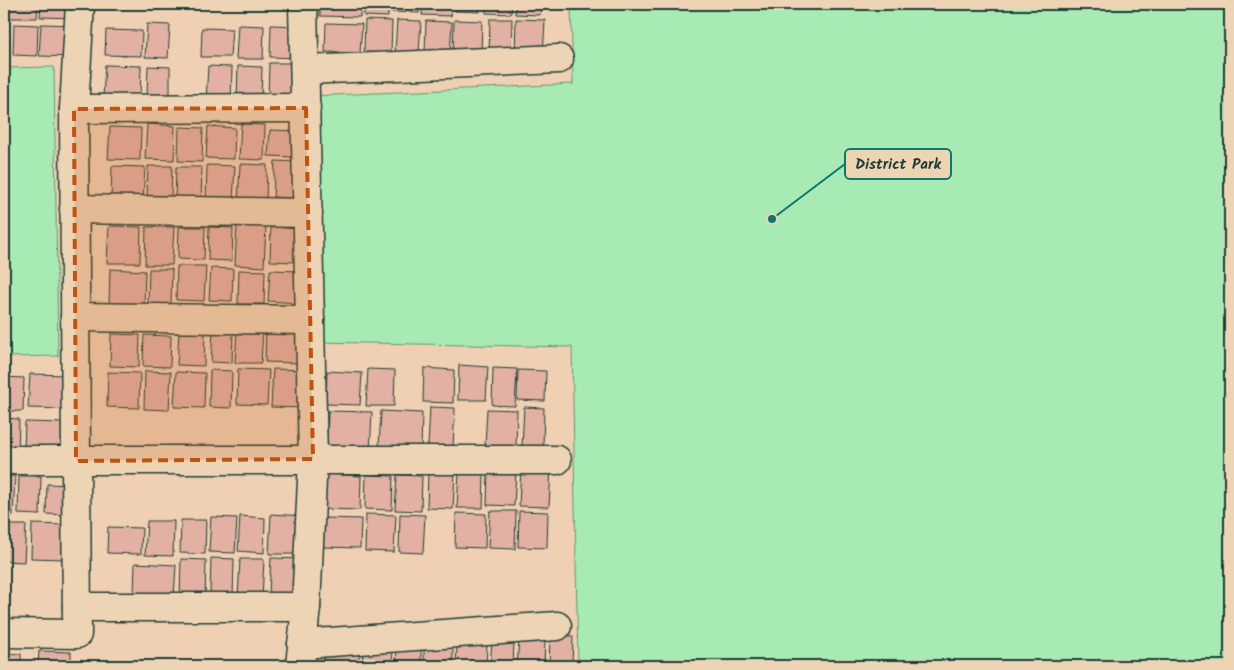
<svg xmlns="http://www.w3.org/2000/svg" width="1234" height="670" font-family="Kalam,sans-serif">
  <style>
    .green { fill: #a8eab4; stroke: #649474 }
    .building { fill: #e2b1a4; stroke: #1f3d34 }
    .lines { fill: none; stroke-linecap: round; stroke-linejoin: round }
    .minor-casing { stroke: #1f3d34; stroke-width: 31 }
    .minor { stroke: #edd4b4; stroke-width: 28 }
    .marked { fill: #c05314; fill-opacity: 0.2; stroke: #c05314; stroke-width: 4; stroke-dasharray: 10 6; stroke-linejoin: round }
    .leader { fill: none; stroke: #0f766e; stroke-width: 2 }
    .callout-dot { fill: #0f766e; stroke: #edd4b4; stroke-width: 2 }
    .callout { fill: #edd4b4; stroke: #0f766e; stroke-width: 2 }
    .callout-label { font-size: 15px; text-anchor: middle; font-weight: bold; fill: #1f3d34 }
  </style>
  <rect width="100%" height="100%" fill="#efd0b3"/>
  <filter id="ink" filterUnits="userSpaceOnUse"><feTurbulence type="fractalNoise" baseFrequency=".02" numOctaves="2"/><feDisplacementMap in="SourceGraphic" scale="10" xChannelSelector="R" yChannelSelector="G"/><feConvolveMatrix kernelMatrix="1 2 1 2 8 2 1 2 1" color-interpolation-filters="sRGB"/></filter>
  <g filter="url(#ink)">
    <g class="green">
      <path d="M571 4H1230V666H578L572 347 315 342 312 96 573 84Z"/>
      <path d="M54 67 58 356 4 357V68Z"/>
    </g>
    <g class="building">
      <path d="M10 4H38L37 18H9Z"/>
      <path d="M41 4H77L76 18 40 17Z"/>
      <path d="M320 4H361L360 17 320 16Z"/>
      <path d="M364 4H388V17L364 16Z"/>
      <path d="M392 4H420L419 13 392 12Z"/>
      <path d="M423 4H452L451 16 422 15Z"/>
      <path d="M455 4H480V12L455 11Z"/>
      <path d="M486 4H512L511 14 486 13Z"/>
      <path d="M516 4H541L540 15 515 14Z"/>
      <path d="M490 19H512L511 53 489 52Z"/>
      <path d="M516 19 545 20 543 56 515 55Z"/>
      <path d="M365 20 392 21 391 53 364 52Z"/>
      <path d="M397 20 421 21 419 53 395 52Z"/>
      <path d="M454 20 482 21 481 54 453 53Z"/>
      <path d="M426 21 452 22 450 55 425 54Z"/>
      <path d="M326 23 362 24 360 53 325 52Z"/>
      <path d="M14 24 38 25 37 56 13 55Z"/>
      <path d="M41 24 76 25 75 57 39 56Z"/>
      <path d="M147 24 170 25 168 58 145 57Z"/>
      <path d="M4 25H7L5 53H4Z"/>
      <path d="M238 25 264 26 263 59H236Z"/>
      <path d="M271 25 299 26 298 58 270 57Z"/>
      <path d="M202 28 232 29 230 57H201Z"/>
      <path d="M106 30 142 31 141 56 105 55Z"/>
      <path d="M269 63H300L298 100 268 99Z"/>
      <path d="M105 65 141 66 140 98 103 97Z"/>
      <path d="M148 66 170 67V98L147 97Z"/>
      <path d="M208 66 232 67 231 103 206 102Z"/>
      <path d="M238 66 262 67 261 101 237 100Z"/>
      <path d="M147 124 175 126 174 160 145 159Z"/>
      <path d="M241 124 265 125 264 160 239 159Z"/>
      <path d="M208 126 235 128 234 159 206 158Z"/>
      <path d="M110 127 141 128 140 160 108 159Z"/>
      <path d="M179 127 203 128 202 162 178 161Z"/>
      <path d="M270 130 296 131 294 157 268 156Z"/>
      <path d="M275 161 298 162 296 198 273 197Z"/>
      <path d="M240 164 267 165 266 203 238 202Z"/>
      <path d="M207 165 235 166 233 201 206 200Z"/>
      <path d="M112 166 145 167 143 201 111 200Z"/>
      <path d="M148 166H172L171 200H147Z"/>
      <path d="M176 167H202L201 201 175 200Z"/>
      <path d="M237 225 266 226 264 267 235 265Z"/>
      <path d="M109 226 141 227 140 263H107Z"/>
      <path d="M146 227H174L172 265H145Z"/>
      <path d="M179 227H205L204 260 178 259Z"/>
      <path d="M209 227 233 228 232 261 208 260Z"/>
      <path d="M271 227 299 229 297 262 270 261Z"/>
      <path d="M177 266H206L204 301 176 300Z"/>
      <path d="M211 268 233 269 232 301 209 300Z"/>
      <path d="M110 269 145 271 144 308 109 306Z"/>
      <path d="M149 269H172L171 305 148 304Z"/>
      <path d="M239 270 265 271 264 304H238Z"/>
      <path d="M270 270 299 271 297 303 268 301Z"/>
      <path d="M266 329 300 330 299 363 265 362Z"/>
      <path d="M237 330 263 331 261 363H235Z"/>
      <path d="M213 331 233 332 232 363 211 362Z"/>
      <path d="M179 332H205L204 366 177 365Z"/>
      <path d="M111 334 140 335 139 367 110 366Z"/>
      <path d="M144 335 171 336 170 367 143 366Z"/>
      <path d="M459 365 488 367 486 400H458Z"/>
      <path d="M424 368 454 370 453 403 423 402Z"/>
      <path d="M493 368 517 369 515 406 492 405Z"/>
      <path d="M238 369 269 370 267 405 237 404Z"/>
      <path d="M273 369 305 370 303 408 271 407Z"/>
      <path d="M368 369 395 370 394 406H366Z"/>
      <path d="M210 370 232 371 231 408 209 407Z"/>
      <path d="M518 370 546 371 545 401 517 400Z"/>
      <path d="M145 371 171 372 169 410 144 409Z"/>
      <path d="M327 371 362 373 360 405 326 404Z"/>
      <path d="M108 372 140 373 139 408 107 407Z"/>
      <path d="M176 372 205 373 204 408 174 407Z"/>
      <path d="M30 374 69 375 68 409 28 408Z"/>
      <path d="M4 377 24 378 23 411H4Z"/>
      <path d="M430 407 455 408 453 447H428Z"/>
      <path d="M524 407 544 408 543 448 522 446Z"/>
      <path d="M487 409 517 410 516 448 485 447Z"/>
      <path d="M328 411 372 412 370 452 327 450Z"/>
      <path d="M381 411 422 413 421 448 379 447Z"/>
      <path d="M4 418 19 419 18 455 4 454Z"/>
      <path d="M25 422 65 423 64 452 24 451Z"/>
      <path d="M521 467 551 468 549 507 519 506Z"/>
      <path d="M488 470 516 471 514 506 487 505Z"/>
      <path d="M428 471 455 472 453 509 427 508Z"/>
      <path d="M459 472 484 473 483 508H457Z"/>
      <path d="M325 474 361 476 360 510 324 509Z"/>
      <path d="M366 475 393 476 392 510 365 509Z"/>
      <path d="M397 475 422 476 421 511 395 510Z"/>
      <path d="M4 476H15L13 515H4Z"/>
      <path d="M19 476H41L40 515 18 514Z"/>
      <path d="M47 484 72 485 71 515 46 514Z"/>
      <path d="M490 511H516L515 549 488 548Z"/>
      <path d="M519 511 548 512 547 548 518 547Z"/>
      <path d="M456 513 486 514 485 548 455 547Z"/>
      <path d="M271 514 303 516 302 554H269Z"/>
      <path d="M366 514 396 515 394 552 365 551Z"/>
      <path d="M400 514 425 515 423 553 399 552Z"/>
      <path d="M240 516 265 518 264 553 238 551Z"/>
      <path d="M211 517 237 518 235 553 209 552Z"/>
      <path d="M324 518 361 519 360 548 323 547Z"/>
      <path d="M181 520H206L205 554 180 553Z"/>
      <path d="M147 521H174L173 556 145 555Z"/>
      <path d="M32 524 66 525 64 559 31 558Z"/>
      <path d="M4 525H26L24 562 4 561Z"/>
      <path d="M108 527 142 528 141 554 107 553Z"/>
      <path d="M211 558 234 559 233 597 210 596Z"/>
      <path d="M271 558 303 559 302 595 269 593Z"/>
      <path d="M181 559 206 560 205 599 180 598Z"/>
      <path d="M240 559H264L262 599 238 598Z"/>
      <path d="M135 563 176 565 174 597 134 595Z"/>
      <path d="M550 635 573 636 572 666H549Z"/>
      <path d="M519 640H545L544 666H517Z"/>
      <path d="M492 641 514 642 513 666H490Z"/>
      <path d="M457 644 487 645 486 666H456Z"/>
      <path d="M324 645 359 646V666H323Z"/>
      <path d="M363 647 393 649 392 666H362Z"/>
      <path d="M397 647 421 648V666H396Z"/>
      <path d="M424 647 453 648V666H424Z"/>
      <path d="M39 651 71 652V666H38Z"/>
      <path d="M4 653 21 654V666H4Z"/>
    </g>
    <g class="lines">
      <g class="minor-casing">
        <g id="minor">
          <path d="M305 70 559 59"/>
          <path d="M74 109 306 108"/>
          <path d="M74 209 308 213"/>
          <path d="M75 317 310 320"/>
          <path d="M4 460C188 461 372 459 557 460"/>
          <path d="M77 607H306"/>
          <path d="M4 633 77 634 74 109 80 4"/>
          <path d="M302 644 557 626"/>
          <path d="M300 666 306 607 313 459 303 4"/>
        </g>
      </g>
      <use href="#minor" class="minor"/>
    </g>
  </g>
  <path class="marked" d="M306 108 313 459 76 461 74 109Z"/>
  <path class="leader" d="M772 219L845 164"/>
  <circle class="callout-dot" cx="772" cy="219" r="5"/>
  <rect class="callout" x="845" y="149" width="106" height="30" rx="5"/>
  <g class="callout-label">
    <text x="898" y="169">District Park</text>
  </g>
  <rect width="1234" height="670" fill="none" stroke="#edd4b4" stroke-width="20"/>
  <rect x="10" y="10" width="1214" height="650" fill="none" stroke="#1f3d34" stroke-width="2" filter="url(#ink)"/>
</svg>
